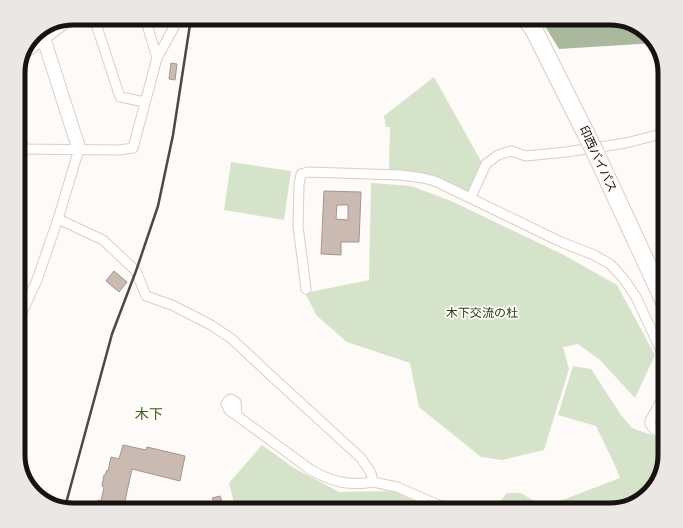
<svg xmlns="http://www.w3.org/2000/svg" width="683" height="528" font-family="'Fira Sans Condensed','Noto Sans JP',sans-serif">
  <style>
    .green { fill: #d5e3ca }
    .forest { fill: #aab99d }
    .building { fill: #cabab2; stroke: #a4958d; fill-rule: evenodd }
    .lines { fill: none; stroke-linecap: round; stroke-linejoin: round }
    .street-casing { stroke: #ddcdc5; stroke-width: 11 }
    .secondary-casing { stroke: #ddcdc5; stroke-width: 15 }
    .highway-casing { stroke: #ddcdc5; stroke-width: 19 }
    .street { stroke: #fff; stroke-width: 9 }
    .secondary { stroke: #fff; stroke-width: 13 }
    .highway { stroke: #fff; stroke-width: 17 }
    .rail { stroke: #4d4846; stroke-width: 2.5 }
    .highway-bridge-casing { stroke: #ddcdc5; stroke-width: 19; stroke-linecap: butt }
    .highway-bridge { stroke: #fff; stroke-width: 17 }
    .labels { text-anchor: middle; stroke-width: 3.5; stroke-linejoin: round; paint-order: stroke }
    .street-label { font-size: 12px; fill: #181210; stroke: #fdfaf8 }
    .park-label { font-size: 12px; fill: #273c10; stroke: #fdfaf8 }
    .quarter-label { font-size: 14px; fill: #3e5a15; stroke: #fdfaf8 }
    .rim { fill: none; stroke: #181210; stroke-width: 5 }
  </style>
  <rect width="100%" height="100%" fill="#fdfaf8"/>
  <g class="green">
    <path d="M434 77 481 161 483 167 468 192 412 172 389 170 390 127H386L384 116Z"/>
    <path d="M231 162 291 171 284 220 224 210Z"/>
    <path d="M371 183 411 186 451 201 562 254 617 285 655 355 635 398 600 360 578 344 563 347 569 369 544 450 502 460 481 457 419 407 410 363 347 342 317 316 305 293 369 280Z"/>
    <path d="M573 366 591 369 621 415 632 428 657 437 665 455 654 489 634 504 610 510H496L501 500 507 493H521L544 507 620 478 613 461 596 426 558 415Z"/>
    <path d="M262 445 294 468 339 492 394 491 432 510H236L229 483Z"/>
  </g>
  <path class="forest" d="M540 18H610L644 29 655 43 559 49Z"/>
  <g class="building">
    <path d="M171 63 177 64 175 80 169 79Z"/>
    <path d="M324 191 361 192 359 242H341V255L321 254ZM337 205H348V220L336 219Z"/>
    <path d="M114 271 127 282 119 292 106 281Z"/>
    <path d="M123 445 146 450 147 447 185 456 180 481 132 469 123 510H96L98 500 101 501 104 487 102 486 104 475H105L107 470 108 471 111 457 119 459Z"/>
    <path d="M220 496 225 510H217L212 498Z"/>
  </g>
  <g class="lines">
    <g class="street-casing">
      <g id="street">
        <path d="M94 18 120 97 145 102"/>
        <path d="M145 18 157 58"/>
        <path d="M26 53 73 18"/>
        <path d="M18 133 24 148"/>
        <path d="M18 149 119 150 133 148 157 58 179 18"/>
        <path d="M471 197 486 164 498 155 511 151 526 156 566 152 626 143 665 133"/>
        <path d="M58 219 103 240 136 271 146 296 172 305 211 325 232 339 267 372 361 458 371 473 373 482 397 487 450 510"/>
        <path d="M306 289 298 226 299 185 301 174 308 172 400 175 423 178 435 181 561 242 594 255 610 264 623 278 636 297 665 359"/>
        <path d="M18 321 37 280 58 219 79 149"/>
        <path d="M665 394 650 421V424L655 430 665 433"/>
        <path d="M237 416 236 402 231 399 229 400 226 404 229 410 311 470C332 482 349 486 373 482"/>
      </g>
    </g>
    <g class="secondary-casing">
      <path id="secondary" d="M41 30 79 149"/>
    </g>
    <g class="highway-casing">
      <g id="highway">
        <path d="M525 18 534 30"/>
        <path d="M596 154 665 303"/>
      </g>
    </g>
    <use href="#street" class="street"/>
    <use href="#secondary" class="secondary"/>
    <use href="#highway" class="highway"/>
    <path class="rail" d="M65 507 112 334 136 271 158 206 173 135 191 18"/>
    <g class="highway-bridge-casing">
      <path id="highway-bridge" d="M534 30 596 154"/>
    </g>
    <use href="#highway-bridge" class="highway-bridge"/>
  </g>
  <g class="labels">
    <g class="street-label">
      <text transform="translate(598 159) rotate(65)" y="4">印西バイパス</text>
    </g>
    <g class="park-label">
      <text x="482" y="317">木下交流の杜</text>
    </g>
    <g class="quarter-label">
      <text x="149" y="419">木下</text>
    </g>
  </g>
  <path d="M0 0H683V528H0ZM73 25H610A48 48 0 0 1 658 73V455A48 48 0 0 1 610 503H73A48 48 0 0 1 25 455V73A48 48 0 0 1 73 25Z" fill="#ebe7e5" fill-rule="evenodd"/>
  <path class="rim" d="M73 25H610A48 48 0 0 1 658 73V455A48 48 0 0 1 610 503H73A48 48 0 0 1 25 455V73A48 48 0 0 1 73 25Z"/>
</svg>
